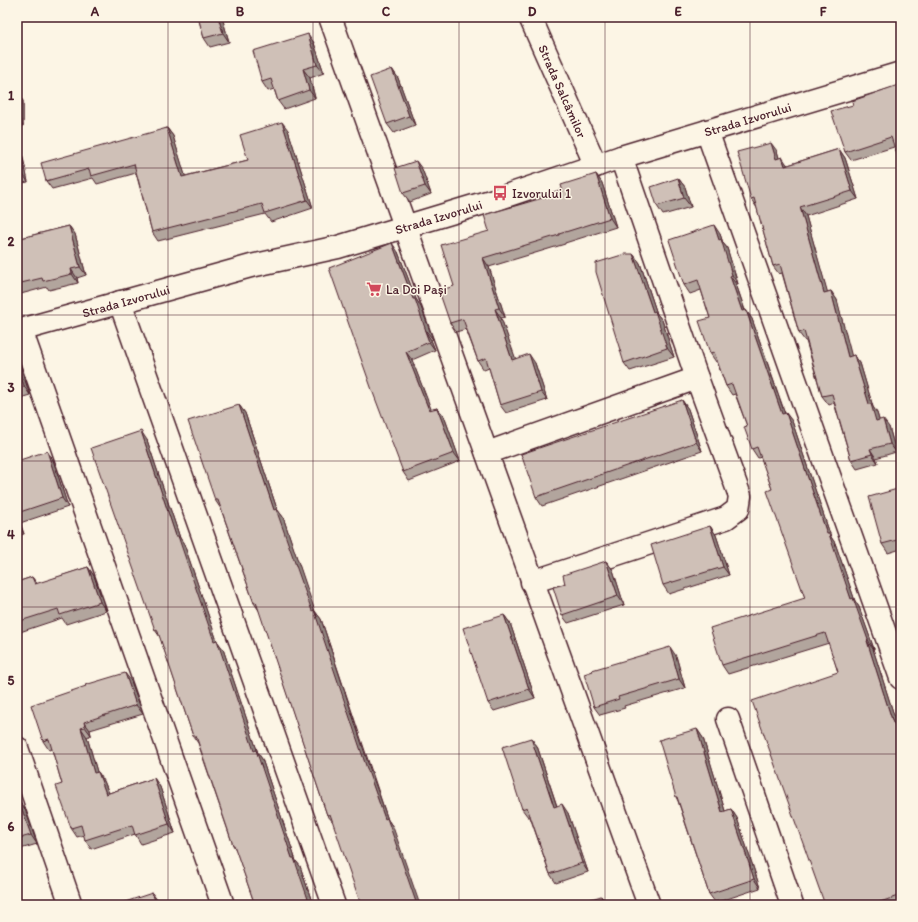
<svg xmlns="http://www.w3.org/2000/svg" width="918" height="922" font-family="Itim,sans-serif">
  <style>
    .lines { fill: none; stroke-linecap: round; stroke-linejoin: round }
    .minor-casing { stroke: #4a1f2b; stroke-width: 25 }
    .minor { stroke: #fcf5e5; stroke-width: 22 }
    .wall { fill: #b2a59d; stroke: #4a1f2b }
    .shaded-wall { fill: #918680; stroke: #4a1f2b }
    .building { fill: #cfc0b7; stroke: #4a1f2b }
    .grid { fill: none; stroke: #4a1f2b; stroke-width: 1; stroke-opacity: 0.55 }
    .labels { text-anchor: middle; stroke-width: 3; stroke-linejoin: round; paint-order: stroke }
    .street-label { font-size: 13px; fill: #4a1f2b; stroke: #fcf5e5 }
    .poi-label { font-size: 13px; fill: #4a1f2b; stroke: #fcf5e5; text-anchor: start }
    .neatline { fill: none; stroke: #4a1f2b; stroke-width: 1.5 }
    .grid-label { font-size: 13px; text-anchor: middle; font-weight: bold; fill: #4a1f2b }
  </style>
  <rect width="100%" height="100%" fill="#fcf5e5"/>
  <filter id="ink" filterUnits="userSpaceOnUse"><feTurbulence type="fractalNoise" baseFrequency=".025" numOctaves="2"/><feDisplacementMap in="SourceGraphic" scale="8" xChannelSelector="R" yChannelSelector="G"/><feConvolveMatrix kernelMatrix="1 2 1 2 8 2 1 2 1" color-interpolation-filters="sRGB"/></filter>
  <g filter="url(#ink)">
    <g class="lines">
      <g class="minor-casing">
        <g id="minor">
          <path d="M330 17 649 905"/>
          <path id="s1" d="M530 17 596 166"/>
          <path d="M707 131 901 678"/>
          <path d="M120 302 334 905"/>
          <path d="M21 330 223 905"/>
          <path id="s2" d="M17 331 251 266 338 247 497 199 621 157 901 73"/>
          <path d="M487 453 697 378 621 157"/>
          <path d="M532 582 726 518 738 509 740 496 697 378"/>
          <path d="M728 719 792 905"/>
          <path d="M17 748 71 905"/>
        </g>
      </g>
      <use href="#minor" class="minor"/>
    </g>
    <g class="wall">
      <path d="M198 17H222L229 42 210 47 204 38Z"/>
      <path d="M308 34 314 43 324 73 310 78 315 98 284 109 278 101 274 89 268 91 262 82Z"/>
      <path d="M392 69 398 78 415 125 394 133 387 124Z"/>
      <path d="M901 84 894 147 851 160 845 152 853 105Z"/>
      <path d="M17 93 23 101V126H17Z"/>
      <path d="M167 128 173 136 185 176 248 160 288 130 313 208 271 222 265 214 158 241 152 232 136 173 97 184 93 178 52 189 46 181Z"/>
      <path d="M17 129 28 182 17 184Z"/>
      <path d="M839 149 845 158 858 199 806 216 827 292 831 291 837 300 851 356 854 355 860 363 873 407 877 413 879 420 889 427 896 452 876 458 878 463 857 469 851 460 834 403 829 405 822 396 806 341H805L799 333 782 273 779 274 773 266 757 208 751 199 777 151 779 158 788 165Z"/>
      <path d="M422 169 431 194 410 202 403 193Z"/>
      <path d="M596 174 602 183 616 227 565 243V244L489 267 505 317 501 318 515 359 535 363 547 400 506 413 500 405 489 368 484 370 478 361 466 329 456 332 450 323 454 286 489 231Z"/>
      <path d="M678 178 685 187 691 207 663 215 657 206Z"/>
      <path d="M69 226 75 234 86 275 77 278 78 283 49 290 47 287 17 295V239Z"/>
      <path d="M720 234 723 243 727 248 738 284H736L745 310H746L752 319 785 413 792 421 831 537 835 543 855 601 859 607 874 649H873L898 728 901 734V905H825L838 672 829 643 728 674 722 665 805 598 772 489 761 457 758 458 752 449 747 426 735 394 732 395 726 386 717 362H716L710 353V318L701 290 690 294 684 285Z"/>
      <path d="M398 252 416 299 421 307 433 339 431 340 435 350 412 360 431 410 437 408 444 416 460 461 409 481 403 472Z"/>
      <path d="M633 254 640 263 657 314 662 320 674 357 630 371 624 363Z"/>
      <path d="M17 358 18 360 30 395 17 399Z"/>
      <path d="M682 400 688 409 702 451 542 506 536 497Z"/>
      <path d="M239 405 245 413 277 509 283 517 314 610 321 619 388 820 393 827 334 823 327 815 260 612 254 603 221 509 215 500Z"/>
      <path d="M147 440 180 538 184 544 217 641 223 649 258 753 262 759 296 861 300 866 313 905H255L236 850 233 845 198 743 193 736 160 637 155 630Z"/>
      <path d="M47 451 53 460 68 507 20 523 24 534 17 536V483L20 481Z"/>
      <path d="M901 488V549L888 553 882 544Z"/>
      <path d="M710 526 716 535 729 575 669 594 663 585Z"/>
      <path d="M606 561 613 570 624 605 568 623 562 615 565 584Z"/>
      <path d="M88 567 94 576 106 611 66 624 62 618 17 633V582L32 577 37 584Z"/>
      <path d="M504 615 510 623 535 698 494 711 488 703Z"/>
      <path d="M676 656 685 688 624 706 625 708 600 715 594 707Z"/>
      <path d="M131 681 143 714 90 730 91 735 87 737 97 772H98L104 781 109 793 154 778 160 787 175 833 141 844 135 834 91 849 85 840 84 835 77 837 71 828 62 784 52 749 49 750 43 741Z"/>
      <path d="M697 729 703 738 725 811 731 809 737 818 760 888 718 902H715L709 894 678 801 676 797Z"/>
      <path d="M531 738 537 746 557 806 568 813 588 872 556 883 550 874 530 817H528L522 809Z"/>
      <path d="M17 801H19L25 809 37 844 17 850Z"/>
    </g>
    <g class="shaded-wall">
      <path d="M218 17H222L229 42 223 33Z"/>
      <path d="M308 34 314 43 324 73 317 65Z"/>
      <path d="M303 69 310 78 315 98 309 90Z"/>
      <path d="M392 69 398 78 415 125 409 116Z"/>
      <path d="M17 93 23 101V126L17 117Z"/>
      <path d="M282 122 288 130 313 208 307 200Z"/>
      <path d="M167 128 173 136 188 185 182 177Z"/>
      <path d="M17 129 28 182 22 173 17 149Z"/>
      <path d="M771 143 777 151 782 168 776 159Z"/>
      <path d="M839 149 845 158 858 199 852 191Z"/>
      <path d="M782 157 788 166H785Z"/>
      <path d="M416 161 422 169 431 194 425 186Z"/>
      <path d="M596 174 602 183 616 227 610 218Z"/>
      <path d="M678 178 685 187 691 207 684 198Z"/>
      <path d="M800 207 806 216 830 301 824 293Z"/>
      <path d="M714 225 720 234 723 243 727 248 738 284 732 275 719 240Z"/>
      <path d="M69 226 75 234 86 275 80 267Z"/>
      <path d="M392 243 398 252 416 299 421 307 433 339 426 331 413 299Z"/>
      <path d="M633 254 640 263 657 314 662 320 674 357 667 348 653 312Z"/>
      <path d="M483 258 489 267 505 317 499 308Z"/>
      <path d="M71 269 77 278 78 283 72 274Z"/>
      <path d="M730 276 736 284 748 320 742 311Z"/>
      <path d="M831 291 837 300 854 365 848 357Z"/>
      <path d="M495 309 501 318 519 368 512 360Z"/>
      <path d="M746 310 752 319 788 423 782 414Z"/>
      <path d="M425 331 431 340 435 350 429 342Z"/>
      <path d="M406 352 412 360 435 419 429 410Z"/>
      <path d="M529 354 535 363 547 400 541 392Z"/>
      <path d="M854 355 860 363 873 407 877 413 882 429 876 421 869 404Z"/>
      <path d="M17 358 18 360 30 395 24 386 17 365Z"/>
      <path d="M682 400 688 409 702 451 696 442Z"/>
      <path d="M239 405 245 413 277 509 283 517 317 617 314 610 321 619 370 769 388 820 393 827 420 905H417L385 819 274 510Z"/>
      <path d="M437 408 444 416 460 461 454 453Z"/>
      <path d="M786 413 792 421 831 537 835 543 855 601 859 607 874 649 868 640 851 599 827 534Z"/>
      <path d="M883 419 889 427 896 452 890 444Z"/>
      <path d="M141 431 147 440 180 538 184 544 217 641 223 649 258 753 262 759 296 861 300 866 313 905H310L292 858 176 536Z"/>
      <path d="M870 449 876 458 878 463 872 454Z"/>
      <path d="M47 451 53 460 68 507 62 498Z"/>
      <path d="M17 518 20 523 24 534 18 525Z"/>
      <path d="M710 526 716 535 729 575 723 567Z"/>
      <path d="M606 561 613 570 624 605 618 596Z"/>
      <path d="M88 567 94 576 106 611 100 602Z"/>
      <path d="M32 577 38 585 35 584Z"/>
      <path d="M504 615 510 623 535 698 529 689Z"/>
      <path d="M867 641 873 649 898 728 901 734V742L893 723Z"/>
      <path d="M670 647 676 656 685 688 679 679Z"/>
      <path d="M125 673 131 681 143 714 136 705Z"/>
      <path d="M84 722 90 730 91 735 85 727Z"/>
      <path d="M81 728 87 737 100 782 94 773Z"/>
      <path d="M697 729 703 738 728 821 722 812Z"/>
      <path d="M531 738 537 746 560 816 554 807Z"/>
      <path d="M98 772 104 781 112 802 106 794Z"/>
      <path d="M154 778 160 787 175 833 169 824Z"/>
      <path d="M19 801 25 809 37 844 31 835Z"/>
      <path d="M562 804 568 813 588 872 582 863Z"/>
      <path d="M731 809 737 818 760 888 754 879Z"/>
      <path d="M152 893 158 901 160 905H157Z"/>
      <path d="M601 896 608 905H604Z"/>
    </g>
    <g class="building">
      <path d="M198 17H218L223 33 204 38Z"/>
      <path d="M308 34 317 65 303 69 309 90 278 101 271 79 262 82 253 51Z"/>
      <path d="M392 69 409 116 387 124 370 77Z"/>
      <path d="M901 84V166L891 137 845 152 831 111 853 105 852 101Z"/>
      <path d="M282 122 307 200 265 213 262 204 152 232 134 164 91 176 89 169 46 181 41 163 167 128 182 177 248 160 240 135Z"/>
      <path d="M771 143 776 159 782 157 785 166 839 149 852 191 800 207 824 293 831 291 848 357 854 355 869 404H871L876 421 883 419 890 444 870 449 872 454 851 460 832 394 822 396 804 331 799 333 780 264 773 266 754 198 751 199 737 152Z"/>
      <path d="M17 149 22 173 17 174Z"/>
      <path d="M416 161 425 186 403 193 395 168Z"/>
      <path d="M596 174 610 218 559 234V235L483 258 499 308 495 309 512 360 529 354 541 392 500 405 486 358 478 361 463 319 450 323 439 291 454 286 441 245 489 231 484 215 563 192 561 185Z"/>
      <path d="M678 178 684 198 657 206 651 187Z"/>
      <path d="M714 225 719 240 721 239 732 275 730 276 742 311 746 310 782 414 786 413 827 534H829L851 599 853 598 868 640 867 641 893 723H894L901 742V895L871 905H825L752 701 838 672 825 633 722 665 710 628 805 598 767 491 772 489 757 447 752 449 744 427 747 426 732 384 726 386 714 352 710 353 699 321 710 318 698 280 684 285 669 240Z"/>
      <path d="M69 226 80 267 71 269 72 274 43 281 42 278 17 284V239Z"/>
      <path d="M392 243 413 299H415L426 331H425L429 342 406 352 429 410 437 408 454 453 403 472 372 390 329 268Z"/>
      <path d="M625 254H633L653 312 655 311 667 348 624 363 596 272V263Z"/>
      <path d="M17 365 24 386 17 389Z"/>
      <path d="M682 400 696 442 536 497 521 454Z"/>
      <path d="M239 405 274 510 276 509 312 611 314 610 364 760 385 819 387 818 417 905H361L330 814 327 815 256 602 254 603 218 500H215L188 421Z"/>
      <path d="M141 431 176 536H178L214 641 217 640 254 751 256 750 292 858H294L310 905H255L234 845H233L196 736H193L157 629 155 630 91 448Z"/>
      <path d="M47 451 62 498 17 513V483L20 481 17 471V461Z"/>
      <path d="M901 488V539L882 544 869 497Z"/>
      <path d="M710 526 723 567 663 585 651 545Z"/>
      <path d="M606 561 618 596 562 615 553 587 565 584 563 575Z"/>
      <path d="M88 567 100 602 60 615 58 609 17 622V582L32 577 35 584Z"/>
      <path d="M504 615 529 689 488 703 463 628Z"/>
      <path d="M670 647 679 679 618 697 619 699 594 707 584 674 593 671 592 670Z"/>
      <path d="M125 673 136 705 84 722 85 727 81 728 94 773 98 772 106 794 154 778 169 824 135 835 132 825 85 840 81 825 71 828 56 786 62 784 49 739 43 741 31 705 86 686 85 685Z"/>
      <path d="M697 729 722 812 731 809 754 879 709 894 677 797H676L659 740Z"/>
      <path d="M531 738 554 807 562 804 582 863 550 874 527 807 522 809 502 747Z"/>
      <path d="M17 801H19L31 835 17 839Z"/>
      <path d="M152 893 157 905H116Z"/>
      <path d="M601 896 604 905H572Z"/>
      <path d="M718 901 719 905H706Z"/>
    </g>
  </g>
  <path class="grid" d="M168 17V905M313 17V905M459 17V905M605 17V905M750 17V905M17 168H901M17 315H901M17 461H901M17 607H901M17 754H901"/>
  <defs>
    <g id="bus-bare" transform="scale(1.2)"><path d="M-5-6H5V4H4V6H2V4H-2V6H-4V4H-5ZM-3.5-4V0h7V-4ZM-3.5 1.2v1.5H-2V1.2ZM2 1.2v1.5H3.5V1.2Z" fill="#d1495b" stroke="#fcf5e5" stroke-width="2.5" paint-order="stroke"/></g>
    <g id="supermarket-bare" transform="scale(1.2)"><path d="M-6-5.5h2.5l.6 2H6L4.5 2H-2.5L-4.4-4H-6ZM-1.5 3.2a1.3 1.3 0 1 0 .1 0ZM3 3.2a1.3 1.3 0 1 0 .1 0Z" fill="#d1495b" stroke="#fcf5e5" stroke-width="2.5" paint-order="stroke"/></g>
  </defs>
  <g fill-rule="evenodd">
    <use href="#bus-bare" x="500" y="193"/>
    <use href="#supermarket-bare" x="374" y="289"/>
  </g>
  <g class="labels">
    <g class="street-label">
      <text dy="5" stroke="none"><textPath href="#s1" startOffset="81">Strada Salcâmilor</textPath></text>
      <text dy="5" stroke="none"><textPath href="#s2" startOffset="761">Strada Izvorului</textPath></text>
      <text dy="5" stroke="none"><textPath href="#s2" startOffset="437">Strada Izvorului</textPath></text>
      <text dy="5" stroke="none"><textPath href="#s2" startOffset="113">Strada Izvorului</textPath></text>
    </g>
    <g class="poi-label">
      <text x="512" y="198">Izvorului 1</text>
      <text x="386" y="294">La Doi Pași</text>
    </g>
  </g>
  <rect width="918" height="922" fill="none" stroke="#fcf5e5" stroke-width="44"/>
  <rect x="22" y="22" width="874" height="878" class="neatline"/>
  <g class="grid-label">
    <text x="95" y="16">A</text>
    <text x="240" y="16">B</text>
    <text x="386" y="16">C</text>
    <text x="532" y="16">D</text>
    <text x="678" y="16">E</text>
    <text x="823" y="16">F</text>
    <text x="11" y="100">1</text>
    <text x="11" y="246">2</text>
    <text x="11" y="392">3</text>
    <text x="11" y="539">4</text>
    <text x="11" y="685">5</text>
    <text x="11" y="831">6</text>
  </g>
</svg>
